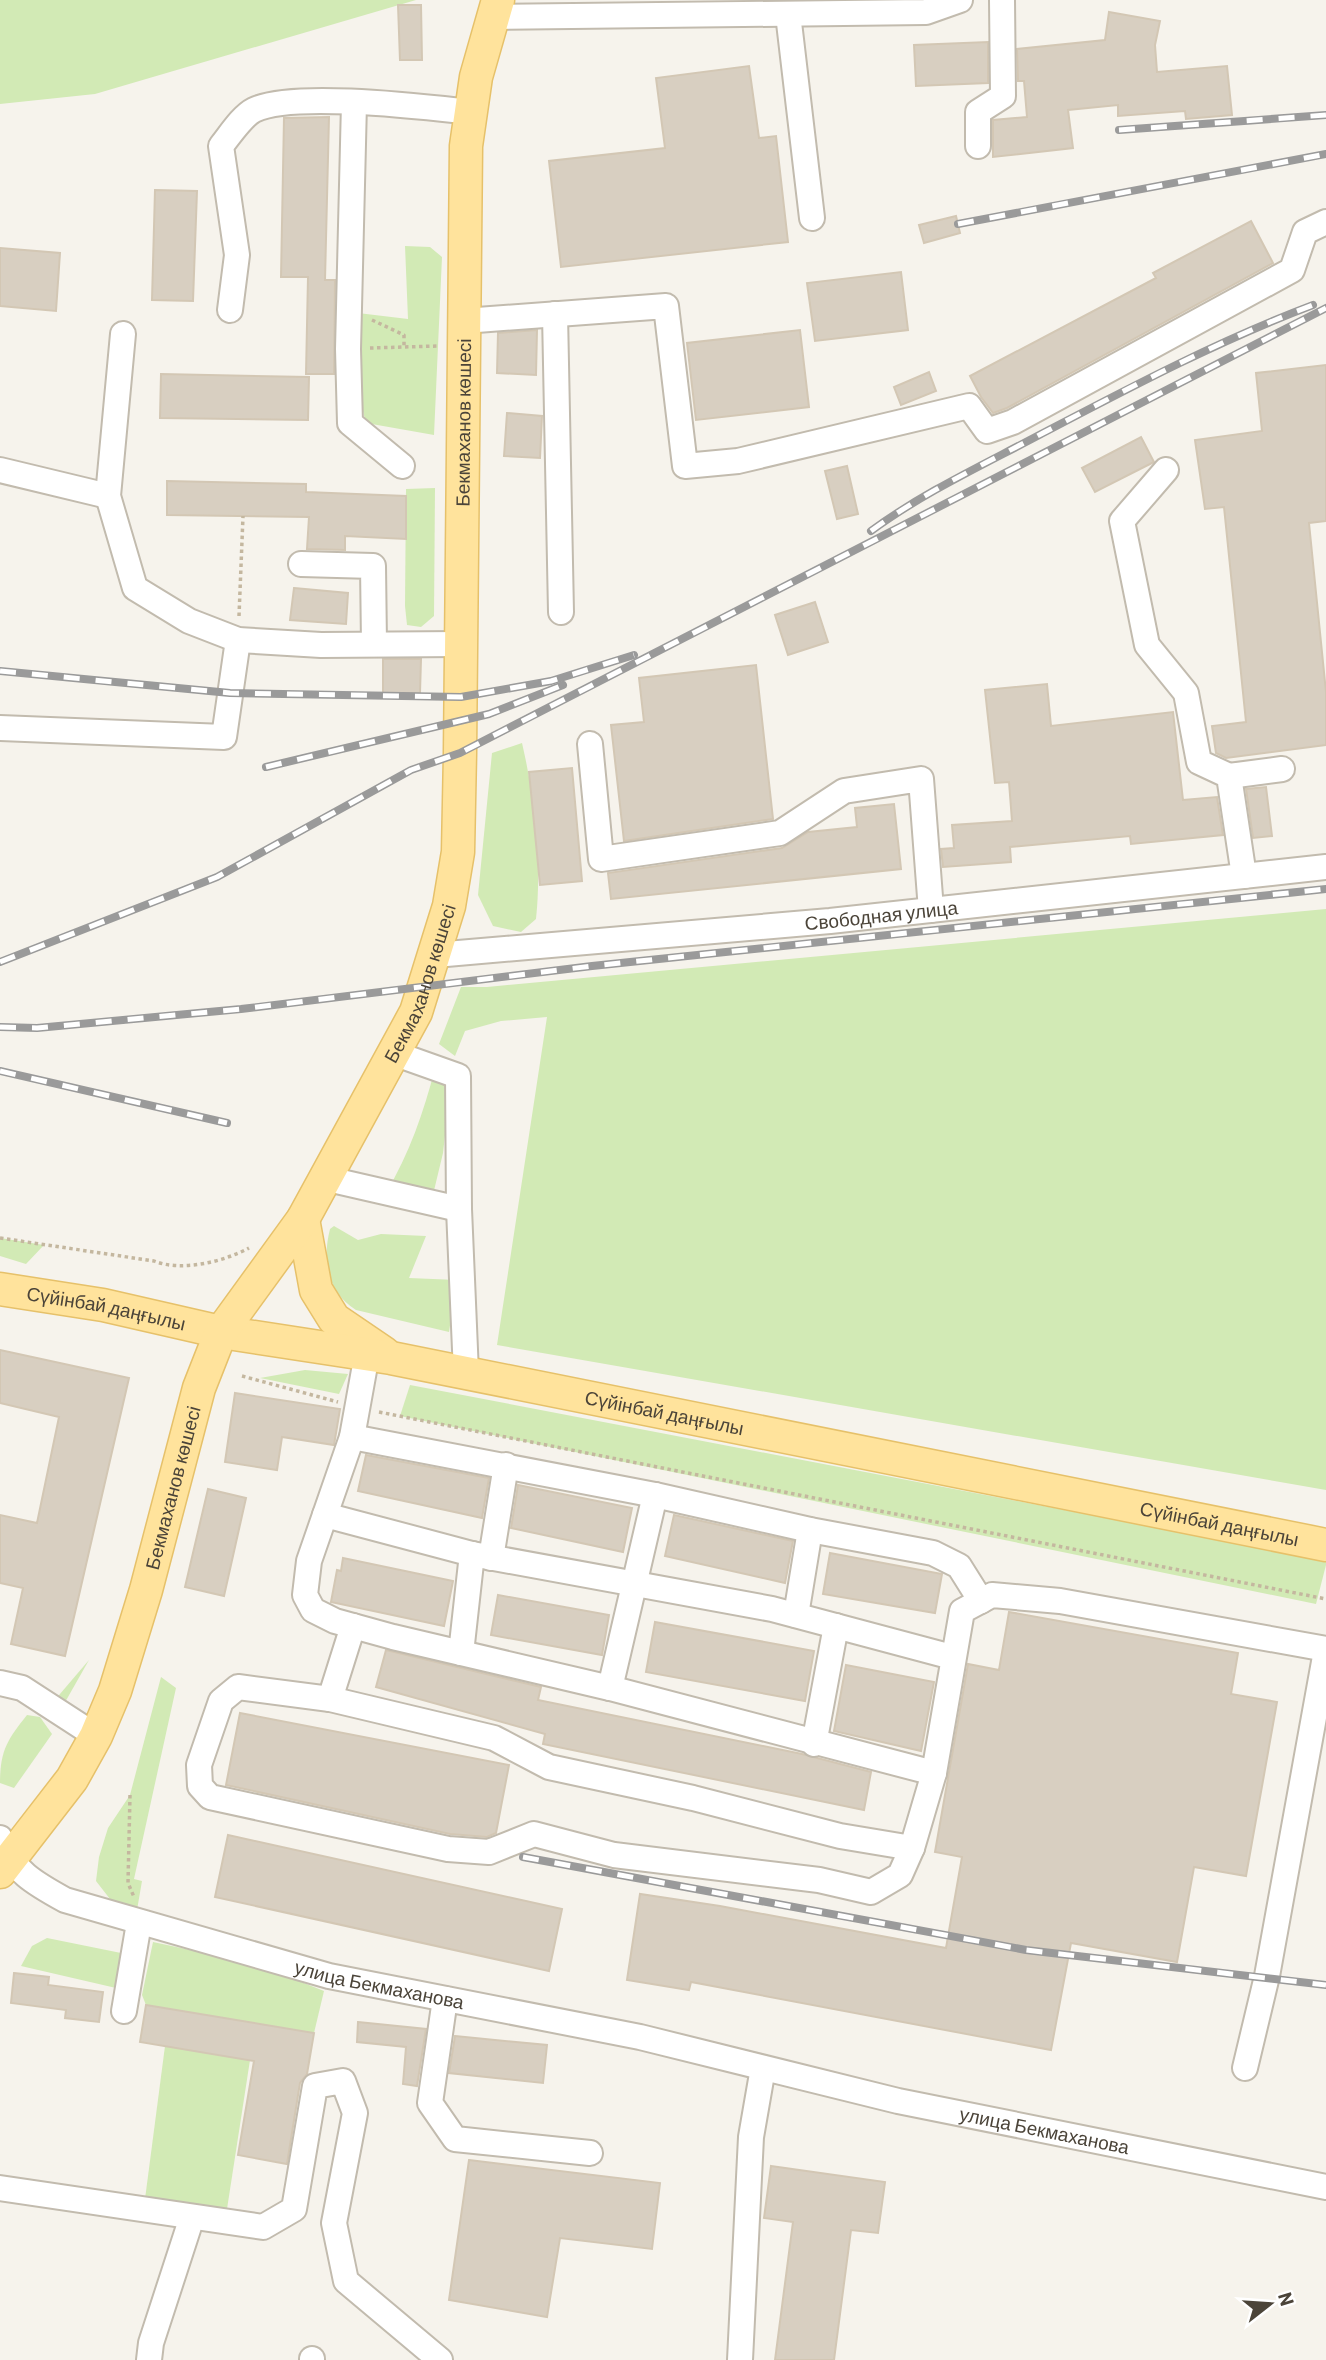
<svg xmlns="http://www.w3.org/2000/svg" width="1326" height="2360" font-family="Barlow,sans-serif">
  <style>
    .green { fill: #d2eab5 }
    .building { fill: #d8cfc1; stroke: #d3c7b4; stroke-width: 2 }
    .lines { fill: none; stroke-linecap: round; stroke-linejoin: round }
    .minor-casing { stroke: #c2bbae; stroke-width: 28 }
    .major-casing { stroke: #e6c16a; stroke-width: 35 }
    .path { stroke: #c4b79f; stroke-width: 3.5; stroke-dasharray: 3.5 3.5; stroke-linecap: butt }
    .minor { stroke: #fff; stroke-width: 24 }
    .major { stroke: #ffe39c; stroke-width: 32 }
    .rail-casing { stroke: #9a9a9a; stroke-width: 8 }
    .rail { stroke: #fff; stroke-width: 5; stroke-dasharray: 16; stroke-linecap: butt }
    .labels { text-anchor: middle; stroke-width: 5; stroke-linejoin: round; paint-order: stroke }
    .street-label { font-size: 19px; fill: #4b4439; stroke: #fff }
  </style>
  <rect width="100%" height="100%" fill="#f6f3ec"/>
  <g class="green">
    <path d="M0 0H416L95 94 0 104Z"/>
    <path d="M405 246 430 247 442 257 434 435 366 423 359 396 358 313 408 319Z"/>
    <path d="M435 488 434 616 421 627 407 625 405 606 406 489Z"/>
    <path d="M522 743C535 799 542 862 536 919L521 932 493 926 478 895 492 753Z"/>
    <path d="M1326 909V1490L497 1345 547 1017 501 1021 465 1031 455 1056 439 1044 461 987H487Z"/>
    <path d="M435 1068 452 1074 443 1153 431 1203 386 1193C409 1154 424 1112 435 1068Z"/>
    <path d="M334 1226 358 1240 381 1234 426 1236 409 1278 457 1280 449 1332 356 1310C327 1292 322 1260 330 1229Z"/>
    <path d="M0 1238 44 1245 26 1264 0 1256Z"/>
    <path d="M305 1370 348 1374 339 1394 260 1378Z"/>
    <path d="M410 1385 1326 1560V1565L1316 1604 400 1416Z"/>
    <path d="M89 1660 64 1704 54 1701Z"/>
    <path d="M161 1677 176 1688 134 1879 142 1881 137 1910 110 1899 96 1881 99 1857 108 1828 130 1795Z"/>
    <path d="M27 1715 40 1717 52 1734 14 1788 0 1783C0 1751 7 1740 27 1715Z"/>
    <path d="M47 1938 126 1954 116 1988 21 1966 32 1946Z"/>
    <path d="M153 1942 256 1964 324 1991 314 2033 146 2005 142 1995Z"/>
    <path d="M165 2046 250 2060 227 2209 145 2199Z"/>
  </g>
  <g class="building">
    <path d="M398 5H421L422 60H400Z"/>
    <path d="M1109 12 1160 21 1155 45 1157 72 1227 66 1232 115 1186 119 1185 111 1118 116V105L1068 110 1073 148 993 157V120L1027 117 1024 81H1018L1017 49 1105 40Z"/>
    <path d="M988 42V83L916 86 914 45Z"/>
    <path d="M749 66 759 138 776 136 788 242 561 267 549 161 665 148 656 78Z"/>
    <path d="M329 117 325 280H335L334 374H306L308 277H281L284 118Z"/>
    <path d="M155 190 197 191 193 301 152 300Z"/>
    <path d="M956 216 960 233 924 243 919 225Z"/>
    <path d="M1251 221 1273 263 1007 408 993 413 981 397 970 376 1156 278 1153 273Z"/>
    <path d="M0 248 60 253 56 311 0 306Z"/>
    <path d="M901 272 908 330 815 341 807 283Z"/>
    <path d="M537 330 536 375 497 373 498 333Z"/>
    <path d="M800 330 809 407 696 420 687 343Z"/>
    <path d="M1326 365V521L1309 523 1326 692V745L1226 758 1216 753 1212 726 1246 722 1224 507 1205 509 1195 440 1262 431 1256 373Z"/>
    <path d="M929 372 936 391 901 405 894 387Z"/>
    <path d="M161 374 309 377 308 420 160 418Z"/>
    <path d="M507 413 542 416 540 458 504 456Z"/>
    <path d="M1141 437 1154 462 1095 492 1082 468Z"/>
    <path d="M847 466 858 514 837 519 825 471Z"/>
    <path d="M167 481 306 484V492L406 496V539L345 536V550L307 549 309 517 167 515Z"/>
    <path d="M294 588 348 593 346 624 290 620Z"/>
    <path d="M815 602 828 642 788 655 775 615Z"/>
    <path d="M383 659H421L420 693H383Z"/>
    <path d="M756 665 773 819 624 841 611 725 644 722 639 678Z"/>
    <path d="M1047 684 1051 726 1173 712 1183 800 1217 797 1223 835 1131 844 1130 836 1010 847 1011 862 943 867 941 849 954 848 952 825 1012 821 1009 782 995 783 985 690Z"/>
    <path d="M572 768 582 881 540 885 529 772Z"/>
    <path d="M1266 787 1272 836 1253 838 1246 789Z"/>
    <path d="M894 804 901 869 611 899 608 873 782 848 808 832 857 827 855 808Z"/>
    <path d="M0 1350 129 1378 65 1656 11 1644 23 1588 0 1583V1515L37 1523 59 1417 0 1403Z"/>
    <path d="M235 1393 340 1409 334 1445 282 1437 277 1470 225 1462Z"/>
    <path d="M366 1455 489 1478 482 1518 358 1491Z"/>
    <path d="M518 1485 632 1508 623 1552 511 1528Z"/>
    <path d="M208 1489 246 1498 224 1596 185 1587Z"/>
    <path d="M674 1515 793 1541 785 1583 665 1556Z"/>
    <path d="M830 1553 942 1574 935 1613 823 1594Z"/>
    <path d="M343 1558 453 1581 444 1626 331 1602 337 1570 341 1571Z"/>
    <path d="M498 1595 609 1615 602 1655 491 1635Z"/>
    <path d="M1009 1612 1238 1653 1231 1694 1277 1702 1246 1876 1194 1867 1177 1962 1071 1943 1051 2050 691 1982 689 1990 627 1980 640 1894 720 1906 946 1948 962 1857 935 1852 968 1664 999 1670Z"/>
    <path d="M655 1622 814 1651 805 1701 646 1672Z"/>
    <path d="M386 1650 541 1687 538 1700 802 1754 871 1772 864 1810 543 1744 545 1734 376 1687Z"/>
    <path d="M846 1665 934 1682 921 1751 834 1731Z"/>
    <path d="M240 1713 509 1765 496 1833 487 1837 450 1834 226 1785Z"/>
    <path d="M228 1835 562 1909 549 1971 215 1897Z"/>
    <path d="M14 1973 49 1977 48 1985 103 1992 99 2022 65 2018 66 2010 11 2003Z"/>
    <path d="M146 2005 314 2033 307 2074 300 2083 287 2164 238 2155 254 2061 140 2042Z"/>
    <path d="M358 2022 426 2029 417 2086 403 2084 406 2047 357 2042Z"/>
    <path d="M455 2036 547 2045 543 2083 449 2073Z"/>
    <path d="M469 2160 660 2183 652 2249 560 2238 547 2317 449 2300Z"/>
    <path d="M771 2166 885 2182 878 2233 851 2230 834 2360H775L793 2222 764 2218Z"/>
  </g>
  <g class="lines">
    <g class="minor-casing">
      <g id="minor">
        <path d="M788 14 812 218"/>
        <path d="M492 17 926 12 960 0"/>
        <path d="M354 103 348 349 350 423 402 466"/>
        <path d="M978 146V112L1003 96 1002 0"/>
        <path d="M230 310 237 255 221 146C230 135 242 116 254 110 292 91 424 107 471 112"/>
        <path d="M555 314 561 612"/>
        <path d="M464 321 666 306 685 466 738 461 969 406 987 431 1013 422 1292 270 1305 232 1326 222"/>
        <path d="M123 334 108 496 135 588 189 621 238 640 321 645 461 644"/>
        <path d="M0 470 108 496"/>
        <path d="M1166 470 1122 521 1147 645 1186 693 1199 762 1229 776 1244 876"/>
        <path d="M301 564 373 566 374 644"/>
        <path d="M0 728 224 737 238 640"/>
        <path d="M590 744 601 859 780 833 844 791 921 779 931 910"/>
        <path d="M1229 776 1282 769"/>
        <path id="s1" d="M435 955 830 921 1326 867"/>
        <path d="M396 1054 458 1076 459 1209 466 1373"/>
        <path d="M328 1179 459 1209"/>
        <path d="M367 1354 352 1437 309 1561 305 1595 313 1610 335 1621 393 1637 610 1688 934 1773"/>
        <path d="M352 1437 655 1495 810 1530 933 1553 959 1566 981 1601"/>
        <path d="M325 1515 472 1554 772 1609 952 1657"/>
        <path d="M491 1558 506 1465"/>
        <path d="M796 1615 810 1530"/>
        <path d="M353 1626 330 1699 494 1738 549 1767 693 1798 840 1836 912 1848"/>
        <path d="M461 1653 472 1554"/>
        <path d="M0 1683 22 1688 96 1736"/>
        <path d="M610 1688 655 1495"/>
        <path d="M330 1699 238 1687 221 1701 199 1765 200 1786 210 1797 448 1849 489 1852 534 1834 614 1855 819 1880 871 1892 900 1875 912 1848 934 1773 962 1611 992 1595 1060 1601 1326 1649"/>
        <path d="M814 1744 836 1626"/>
        <path id="s2" d="M0 1838C14 1872 34 1883 65 1900L329 1976 640 2037 898 2101 1326 2187"/>
        <path d="M445 1999 430 2103 455 2139 590 2153"/>
        <path d="M124 2011 139 1923"/>
        <path d="M1245 2068 1267 1976 1326 1651"/>
        <path d="M0 2188 263 2227 294 2209 315 2086 343 2081 355 2113 334 2223 346 2281 440 2360"/>
        <path d="M149 2360 151 2343 192 2217"/>
        <path d="M312 2360V2359"/>
        <path d="M740 2360 751 2137 763 2068"/>
      </g>
    </g>
    <g class="major-casing">
      <g id="major">
        <path d="M303 1219 316 1290 334 1319 384 1353"/>
        <path id="s3" d="M0 1289 103 1305 221 1332 391 1358 1326 1545"/>
        <path id="s4" d="M0 1872 72 1779 96 1736 115 1691 146 1590 199 1388 221 1332 303 1219 416 1012 449 906 458 852 460 753 466 146 476 77 498 0"/>
      </g>
    </g>
    <g class="path">
      <path d="M372 320 404 335V347"/>
      <path d="M370 348 438 346"/>
      <path d="M239 616 243 516"/>
      <path d="M0 1238 154 1261C181 1272 223 1262 249 1248"/>
      <path d="M242 1376 338 1402"/>
      <path d="M379 1412 1326 1599"/>
      <path d="M130 1795 128 1883 134 1897"/>
    </g>
    <use href="#minor" class="minor"/>
    <use href="#major" class="major"/>
    <g class="rail-casing">
      <g id="rail">
        <path d="M1119 130 1326 115"/>
        <path d="M958 224 1326 154"/>
        <path d="M871 531C924 492 985 464 1043 433 1131 387 1220 340 1313 305"/>
        <path d="M0 671 230 693 461 697 551 681 634 655"/>
        <path d="M266 767 489 714 563 685"/>
        <path d="M0 962 217 877 411 770 460 753 1326 308"/>
        <path d="M0 1027 37 1028 241 1009 592 966 1326 889"/>
        <path d="M0 1071 227 1123"/>
        <path d="M523 1857 1026 1950 1326 1985"/>
      </g>
    </g>
    <use href="#rail" class="rail"/>
  </g>
  <g class="labels">
    <g class="street-label">
      <text dy="7" stroke="none"><textPath href="#s4" startOffset="1561">Бекмаханов көшесі</textPath></text>
      <text dy="7" stroke="none"><textPath href="#s1" startOffset="448">Свободная улица</textPath></text>
      <text dy="7" stroke="none"><textPath href="#s4" startOffset="994">Бекмаханов көшесі</textPath></text>
      <text dy="7" stroke="none"><textPath href="#s3" startOffset="108">Сүйінбай даңғылы</textPath></text>
      <text dy="7" stroke="none"><textPath href="#s3" startOffset="676">Сүйінбай даңғылы</textPath></text>
      <text dy="7" stroke="none"><textPath href="#s4" startOffset="427">Бекмаханов көшесі</textPath></text>
      <text dy="7" stroke="none"><textPath href="#s3" startOffset="1242">Сүйінбай даңғылы</textPath></text>
      <text dy="7" stroke="none"><textPath href="#s2" startOffset="418">улица Бекмаханова</textPath></text>
      <text dy="7" stroke="none"><textPath href="#s2" startOffset="1099">улица Бекмаханова</textPath></text>
    </g>
  </g>
  <g transform="translate(1270 2304) rotate(73)" stroke="#ffffff" stroke-width="5" paint-order="stroke">
  <path d="M0-5L12 26L0 18L-12 26Z" fill="#4b4439"/>
  <text y="-10" font-size="19" font-weight="bold" text-anchor="middle" fill="#4b4439">N</text>
  </g>
</svg>
